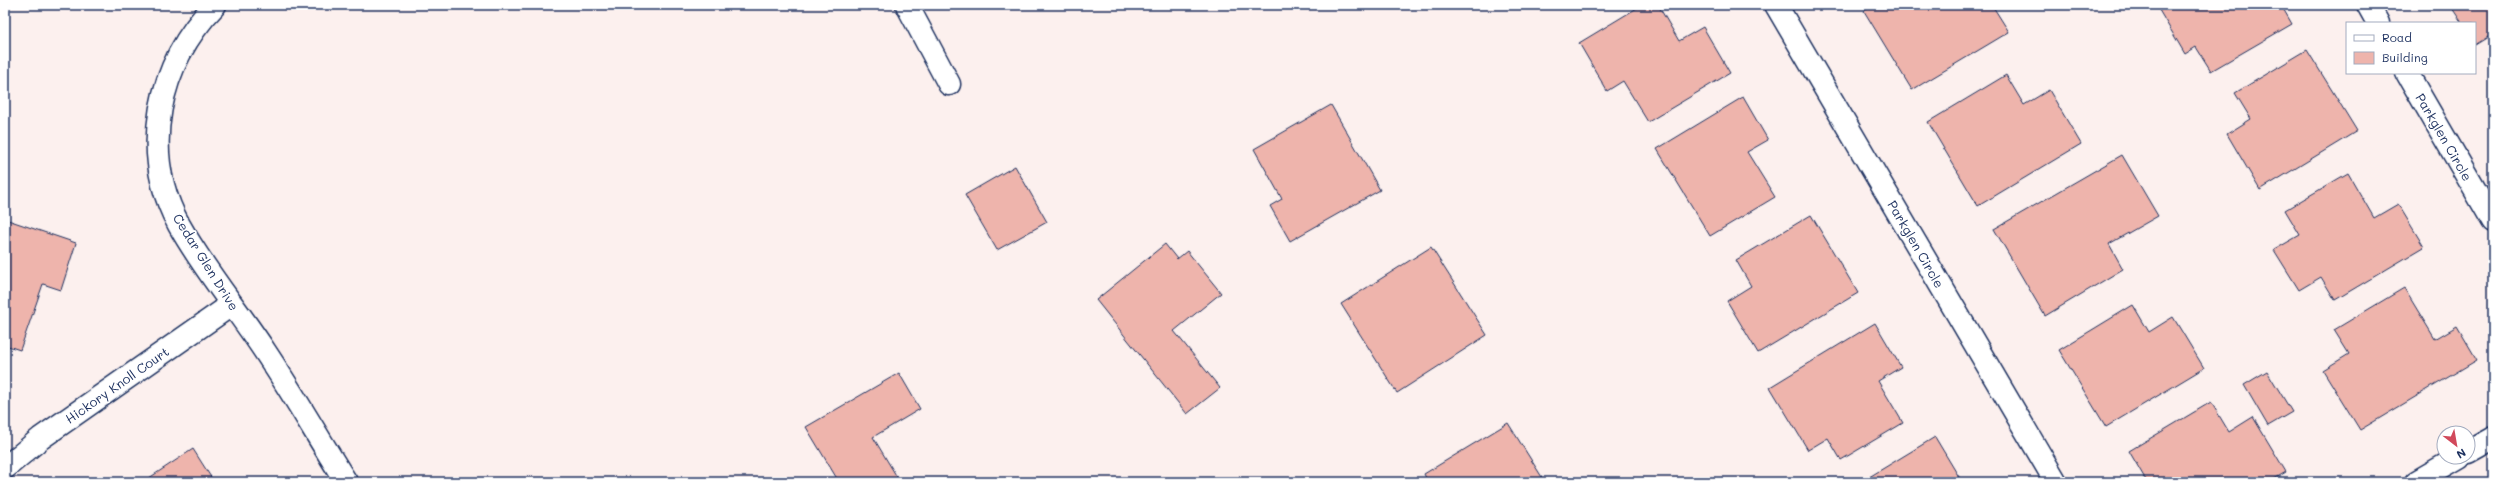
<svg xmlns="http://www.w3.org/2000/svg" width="2498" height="487" font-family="Mali,sans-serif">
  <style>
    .building { fill: #eeb4ac; stroke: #1b2f5e }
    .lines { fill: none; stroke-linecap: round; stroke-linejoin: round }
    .minor-casing { stroke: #1b2f5e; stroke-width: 25 }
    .minor { stroke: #fff; stroke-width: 22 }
    .labels { text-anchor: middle; stroke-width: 3.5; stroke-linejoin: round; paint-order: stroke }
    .street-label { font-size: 13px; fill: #1b2f5e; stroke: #fff }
  </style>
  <rect width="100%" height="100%" fill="#fcf0ee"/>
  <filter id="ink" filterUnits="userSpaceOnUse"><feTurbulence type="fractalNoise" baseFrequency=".025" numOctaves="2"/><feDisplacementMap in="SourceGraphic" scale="8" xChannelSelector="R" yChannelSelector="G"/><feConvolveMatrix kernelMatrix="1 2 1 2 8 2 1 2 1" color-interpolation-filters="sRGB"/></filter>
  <g filter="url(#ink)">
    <g class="building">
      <path d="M1642 5H1658L1679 41 1703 27 1730 73 1648 122 1623 81 1607 91 1579 43Z"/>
      <path d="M1874 5H1992L2009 32 1912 90 1864 11Z"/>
      <path d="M2156 5H2281L2292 24 2211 71 2196 47 2185 54Z"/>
      <path d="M2450 5H2493V34L2475 45V23H2462Z"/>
      <path d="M2307 50 2357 131 2260 190 2227 134 2251 119 2235 93Z"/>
      <path d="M2006 75 2024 105 2049 90 2081 144 1978 206 1928 122Z"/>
      <path d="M1743 97 1768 140 1747 152 1775 197 1710 236 1657 149Z"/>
      <path d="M1331 105 1380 190 1290 241 1270 206 1282 199 1254 149Z"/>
      <path d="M2122 155 2158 216 2109 244 2123 269 2045 316 1994 229Z"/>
      <path d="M1015 166 1047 222 997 250 965 195Z"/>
      <path d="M2348 173 2374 218 2398 204 2424 247 2335 300 2321 277 2299 290 2274 250 2300 235 2285 210Z"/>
      <path d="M1811 215 1858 293 1758 353 1727 301 1751 286 1736 260Z"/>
      <path d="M5 219 76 243 61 290 43 284 20 350 5 345Z"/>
      <path d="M1165 244 1177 259 1187 251 1221 293 1174 331 1220 388 1187 414 1096 300Z"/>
      <path d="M1431 247 1487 335 1397 393 1341 304Z"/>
      <path d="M2404 288 2435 339 2457 326 2477 360 2360 430 2323 370 2349 354 2334 330Z"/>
      <path d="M2133 305 2149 332 2173 317 2204 368 2106 427 2059 350Z"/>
      <path d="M1875 323 1901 367 1878 381 1903 423 1841 460 1828 438 1808 450 1770 387Z"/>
      <path d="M2267 371 2292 412 2268 426 2244 385Z"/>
      <path d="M899 373 920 409 873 437 900 482H839L806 427Z"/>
      <path d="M2211 402 2229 432 2253 417 2286 472 2269 482H2147L2129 451Z"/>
      <path d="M1508 423 1545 482H1428L1424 474Z"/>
      <path d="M1935 437 1962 482H1861Z"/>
      <path d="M193 449 214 482H143Z"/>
    </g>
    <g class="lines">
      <g class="minor-casing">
        <g id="minor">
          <path d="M215 5C158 64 139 151 179 225 204 270 238 310 266 353 294 395 319 439 346 482"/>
          <path d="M907 5 949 84"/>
          <path d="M1776 5 2056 482"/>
          <path d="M2368 5 2378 23"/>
          <path d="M2407 73 2493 221"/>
          <path d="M2468 452 2493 438"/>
          <path d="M5 468 41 438 231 305"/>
          <path d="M2416 482 2459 457"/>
        </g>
      </g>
      <use href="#minor" class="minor"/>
    </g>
  </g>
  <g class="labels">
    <g class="street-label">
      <text transform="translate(2444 137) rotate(60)" y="5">Parkglen Circle</text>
      <text transform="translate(1916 244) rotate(60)" y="5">Parkglen Circle</text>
      <text transform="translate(206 262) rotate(58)" y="5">Cedar Glen Drive</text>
      <text transform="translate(117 385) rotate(-35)" y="5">Hickory Knoll Court</text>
    </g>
  </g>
  <rect width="2498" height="487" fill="none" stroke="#fff" stroke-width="20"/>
  <rect x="10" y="10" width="2478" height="467" fill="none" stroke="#1b2f5e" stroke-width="1.5" filter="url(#ink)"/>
  <rect x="2346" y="22" width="130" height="52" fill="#ffffff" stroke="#a4acbf"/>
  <rect x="2354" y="35" width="20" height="6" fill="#ffffff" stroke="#a4acbf"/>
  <text x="2382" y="42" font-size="12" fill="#1b2f5e">Road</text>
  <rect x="2354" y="52" width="20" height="12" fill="#eeb4ac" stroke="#a4acbf"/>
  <text x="2382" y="62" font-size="12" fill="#1b2f5e">Building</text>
  <g transform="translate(2456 445) rotate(149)"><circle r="19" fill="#ffffff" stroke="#a4acbf"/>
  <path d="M0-3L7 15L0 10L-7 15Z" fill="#d1495b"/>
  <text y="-6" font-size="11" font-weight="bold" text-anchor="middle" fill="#1b2f5e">N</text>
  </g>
</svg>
